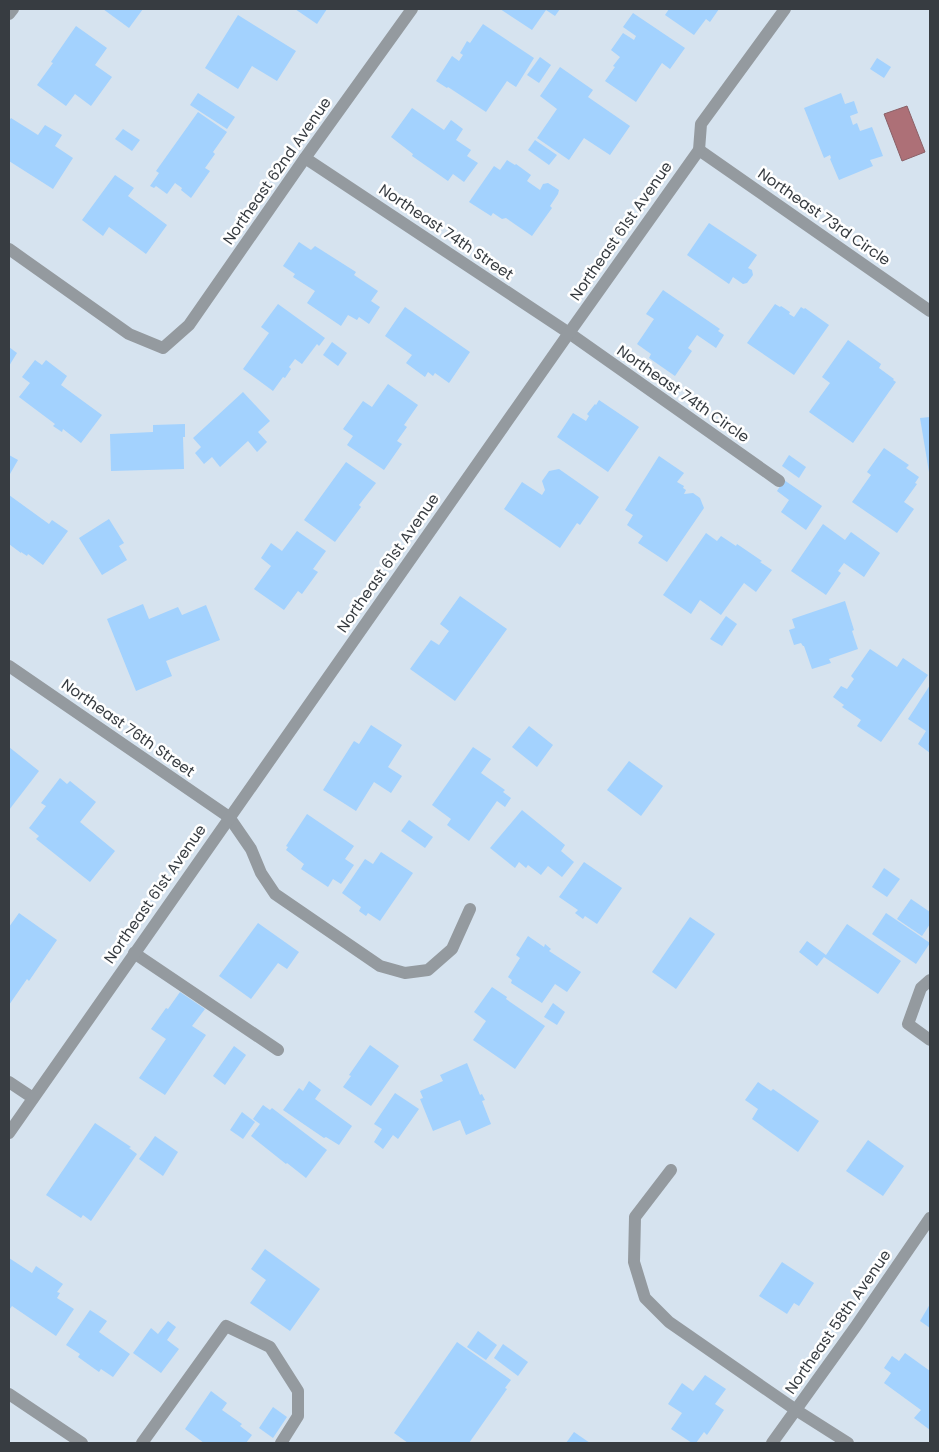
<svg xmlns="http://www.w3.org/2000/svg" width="939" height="1452" font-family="Poppins,sans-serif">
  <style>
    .water { fill: #ad7077; stroke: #8a6067 }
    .building { fill: #a3d2fe }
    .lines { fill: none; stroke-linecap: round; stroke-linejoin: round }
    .minor { stroke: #949a9f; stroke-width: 12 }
    .labels { text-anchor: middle; stroke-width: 5; stroke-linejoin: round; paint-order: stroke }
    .street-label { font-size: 15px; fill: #373c41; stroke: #fff }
  </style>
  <rect width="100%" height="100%" fill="#d6e3ef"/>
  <path class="water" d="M907 106 925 152 902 161 884 114Z"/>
  <g class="building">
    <path d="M103 9H143L129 28Z"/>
    <path d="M295 9H327L317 24Z"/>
    <path d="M500 9H560L555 16 546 10 532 30Z"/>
    <path d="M669 9H719L710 22 706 19 694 35 665 15Z"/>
    <path d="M633 13 685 48 670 69 662 63 636 102 605 81 615 67 613 66 620 57 611 50 623 33 634 40 636 36 623 27Z"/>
    <path d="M238 15 296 51 277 81 252 66 238 89 205 68Z"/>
    <path d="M483 24 534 58 516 87 507 81 486 112 448 87 447 88 436 81 452 56 459 61 463 55 460 53 467 41 470 43Z"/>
    <path d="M76 26 107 48 95 65 112 77 91 106 75 94 66 106 37 85 53 63 51 62Z"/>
    <path d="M540 57 551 65 539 83 527 75Z"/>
    <path d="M877 58 891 67 884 78 870 69Z"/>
    <path d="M560 67 593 90 588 97 630 126 610 155 584 138 569 160 537 138 557 109 540 96Z"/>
    <path d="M198 93 235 117 227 129 190 105Z"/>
    <path d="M841 93 845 104 854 101 858 113 850 116 853 125 857 123 860 131 872 127 883 156 870 160 873 166 839 180 830 159 831 158 830 155 824 158 804 108Z"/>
    <path d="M412 108 444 130 451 120 463 129 456 140 471 150 467 156 478 163 464 182 453 174 448 181 412 156 413 154 391 137Z"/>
    <path d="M198 112 227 132 213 152 215 154 205 168 210 171 191 198 181 190 182 188 175 183 167 194 156 186 154 188 150 186 159 173 156 171Z"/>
    <path d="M11 118 38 135 45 125 62 135 55 146 73 158 53 189 9 161V121Z"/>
    <path d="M123 129 140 140 132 151 115 139Z"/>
    <path d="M535 140 557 155 549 165 528 150Z"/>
    <path d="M507 160 515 165 516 164 531 175 527 181 540 190 543 184 548 183 559 190 558 194 550 206 552 208 532 236 506 218 502 219 493 213 491 216 469 202 494 166 500 170Z"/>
    <path d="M115 175 134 188 128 196 167 225 146 254 109 227 103 236 82 220Z"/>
    <path d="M709 223 757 255 748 268 752 270 753 275 747 283 743 284 733 277 729 284 687 255Z"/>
    <path d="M299 242 311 250 315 246 356 272 354 275 378 291 371 301 380 307 369 324 359 317 357 320 348 315 341 326 307 303 315 291 293 277 295 274 283 266Z"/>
    <path d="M663 290 720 329 718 331 724 335 716 348 697 335 688 348 692 351 675 376 649 358 651 354 637 344 654 319 646 314Z"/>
    <path d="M278 304 325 338 319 346 317 344 302 364 295 359 289 367 291 369 285 378 283 377 273 391 243 369 269 333 261 327Z"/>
    <path d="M775 304 780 307 781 306 790 312 789 314 794 317 801 307 804 309 805 308 829 325 794 375 747 343Z"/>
    <path d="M405 307 470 352 449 383 435 373 433 376 428 372 425 377 406 363 412 355 385 336Z"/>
    <path d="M848 340 881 364 879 368 894 379 893 380 896 382 853 443 809 412 830 383 822 377Z"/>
    <path d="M332 342 347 353 338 366 323 355Z"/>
    <path d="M9 347 17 353 9 366Z"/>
    <path d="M35 360 42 365 46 360 67 376 61 385 102 415 81 443 63 429 62 432 53 426 55 424 19 397 30 383 22 377Z"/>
    <path d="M388 384 418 405 404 425 407 427 397 441 402 444 384 470 347 445 353 436 343 429 363 401 372 407Z"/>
    <path d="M243 392 270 421 258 432 267 442 257 452 248 441 220 467 212 457 204 464 195 453 201 447 193 438Z"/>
    <path d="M599 400 639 427 608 472 557 437 573 413 586 421 589 416 587 414 595 404 596 405Z"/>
    <path d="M930 417V472H929L920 418Z"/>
    <path d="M185 424V437H183L184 469 111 471 110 434 153 432V425Z"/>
    <path d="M884 448 909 465 906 468 919 477 915 483 917 484 904 502 914 509 897 533 852 502 871 475 867 472Z"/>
    <path d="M9 455 18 460 10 474 9 473Z"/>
    <path d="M789 455 806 467 799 478 782 466Z"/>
    <path d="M659 456 684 473 677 482 684 486 683 488 686 490 684 494 693 493 700 498 704 508 667 562 638 543 643 536 627 525 633 515 625 510Z"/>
    <path d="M346 462 376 483 359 505 361 507 335 542 304 520Z"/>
    <path d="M559 469 599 497 580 525 577 523 560 548 504 509 522 482 542 495 545 490 542 481 549 471Z"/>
    <path d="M784 480 822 506 806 530 781 512 789 500 777 491Z"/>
    <path d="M9 495 49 524 52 520 68 531 43 565 28 554 27 556 21 552V553L9 544Z"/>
    <path d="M109 519 124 543 119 546 127 560 102 575 79 538Z"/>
    <path d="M823 524 845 540 851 532 880 553 864 577 844 563 838 571 841 573 826 595 791 571Z"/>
    <path d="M297 531 326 551 313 569 318 572 302 594 298 591 284 610 254 589 271 566 261 558 271 543 282 551Z"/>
    <path d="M706 533 717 541 721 536 736 546 737 544 762 561 760 562 772 570 756 592 744 583 721 615 700 600 691 614 663 595Z"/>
    <path d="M460 596 507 629 455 701 410 669 431 640 439 645 449 631 440 624Z"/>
    <path d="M845 601 854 630 852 631 858 649 829 659 831 663 812 669 804 646H803L801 643 794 645 789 630 795 628 792 619Z"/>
    <path d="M143 604 149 619 178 607 182 615 206 605 220 640 166 661 172 676 136 691 107 619Z"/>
    <path d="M726 616 737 624 722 646 710 639Z"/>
    <path d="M870 649 897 667 903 658 928 675 881 742 857 726 861 720 842 707 844 705 833 697 841 686 847 689 854 679 851 676Z"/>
    <path d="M930 685V753L918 744 926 731 908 719Z"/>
    <path d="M371 725 402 745 388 767 402 776 391 793 374 782 356 811 323 790 354 741 359 744Z"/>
    <path d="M529 726 553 745 537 767 512 747Z"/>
    <path d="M9 747 39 771 9 810Z"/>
    <path d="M473 747 491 759 481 773 505 790 503 792 511 798 505 807 497 801 469 841 447 825 451 819 432 805Z"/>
    <path d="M629 761 663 786 641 816 607 790Z"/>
    <path d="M60 778 67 784 70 781 96 802 80 822 115 851 90 882 36 839 39 836 29 828 46 806 41 803Z"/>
    <path d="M522 810 565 845 561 851 574 862 562 877 548 866 541 875 528 865 526 868 519 862 515 868 490 848Z"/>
    <path d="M307 814 354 846 345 859 354 865 341 884 333 879 328 887 301 869 304 864 286 850 288 847 286 846Z"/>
    <path d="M409 820 433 837 425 848 401 831Z"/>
    <path d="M381 852 413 873 380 921 368 913 366 916 359 911 361 907 342 893 365 859 373 864Z"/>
    <path d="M584 862 622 888 597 924 585 916 583 919 575 913 578 910 559 897Z"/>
    <path d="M884 868 900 879 887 897 872 887Z"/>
    <path d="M911 899 930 912V924L922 936 897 919Z"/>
    <path d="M19 913 57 940 29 981 27 979 9 1005V927Z"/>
    <path d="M886 913 930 943 916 964 872 934Z"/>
    <path d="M690 917 715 934 676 989 652 972Z"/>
    <path d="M258 923 299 952 287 969 278 963 251 999 219 976Z"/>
    <path d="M847 924 901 961 878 994 824 957 817 966 799 952 807 941 826 955Z"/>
    <path d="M528 936 544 947 545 944 551 949 549 951 581 972 567 992 555 984 542 1003 511 983 512 980 508 977 520 958 516 955Z"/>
    <path d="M492 987 507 997 506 999 545 1026 515 1069 473 1040 486 1021 474 1012Z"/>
    <path d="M180 992 205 1009 192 1026 206 1035 165 1095 139 1078 166 1039 151 1029 166 1008 168 1009Z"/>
    <path d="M553 1003 565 1012 557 1025 544 1017Z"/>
    <path d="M370 1045 399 1066 371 1106 343 1087 351 1076 349 1075Z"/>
    <path d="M234 1046 246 1055 225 1085 213 1076Z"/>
    <path d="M467 1063 480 1095 482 1094 485 1100 482 1101 491 1124 466 1135 460 1120 433 1131 420 1099 423 1098 420 1091 443 1081 440 1075Z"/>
    <path d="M309 1081 321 1090 315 1099 352 1126 339 1145 326 1137 324 1138 283 1110 299 1088 303 1091Z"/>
    <path d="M758 1082 771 1091 773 1089 819 1121 798 1152 752 1119 758 1109 745 1100Z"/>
    <path d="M395 1093 419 1109 398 1139 393 1135 383 1149 374 1142 382 1129 374 1124Z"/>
    <path d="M263 1105 270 1110 272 1108 327 1150 306 1178 287 1163 286 1164 251 1136 260 1124 253 1119Z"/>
    <path d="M242 1112 255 1122 243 1139 230 1130Z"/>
    <path d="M95 1123 131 1147 129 1148 137 1154 91 1221 83 1215 81 1218 46 1195Z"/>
    <path d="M155 1136 178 1152 163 1176 139 1159Z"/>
    <path d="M868 1140 904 1166 883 1196 846 1171Z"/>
    <path d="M265 1249 320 1289 290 1331 250 1303 266 1280 251 1269Z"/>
    <path d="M9 1258 32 1273 36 1266 63 1284 57 1292 60 1293 57 1298 74 1309 56 1336 12 1306 9 1310Z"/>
    <path d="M782 1262 814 1283 799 1306 794 1303 787 1314 759 1296Z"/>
    <path d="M930 1304V1328L920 1321Z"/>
    <path d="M90 1310 107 1321 99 1332 130 1354 113 1377 101 1369 99 1372 78 1357 80 1354 66 1345Z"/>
    <path d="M168 1321 176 1327 167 1340 179 1349 161 1373 133 1353 151 1328 158 1334Z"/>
    <path d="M478 1331 497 1345 486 1360 467 1347Z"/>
    <path d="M457 1342 511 1380 505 1388 507 1389 469 1443H408L394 1433Z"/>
    <path d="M503 1344 528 1362 518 1376 494 1358Z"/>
    <path d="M905 1353 930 1371V1430L914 1418 921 1410 884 1383 891 1373 884 1368 892 1356 899 1361Z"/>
    <path d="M705 1375 726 1389 715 1404 724 1410 707 1435 704 1432 696 1443H692L671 1429 682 1413 668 1404 682 1383 693 1391Z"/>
    <path d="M211 1391 227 1403 222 1410 242 1424 240 1426 252 1435 246 1443H204L185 1429Z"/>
    <path d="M273 1407 287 1417 273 1438 259 1428Z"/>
    <path d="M574 1432 590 1443H566Z"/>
  </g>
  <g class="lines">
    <g class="minor">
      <path d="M9 14 13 9"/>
      <path d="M699 150 930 311"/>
      <path d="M305 158 569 333 779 481"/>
      <path d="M9 249 129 334 163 348 189 325 305 158 412 9"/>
      <path d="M9 666 229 817 251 849 261 873 275 894 380 966 405 973 428 970 452 949 470 909"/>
      <path d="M134 953 278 1050"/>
      <path d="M930 980 921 988 908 1024 930 1040"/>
      <path d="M9 1082 33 1098"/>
      <path d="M9 1133 569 333 699 150 701 124 785 9"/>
      <path d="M671 1170 635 1217 634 1262 645 1298 669 1322 796 1410 848 1443"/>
      <path d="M9 1394 82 1443"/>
      <path d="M142 1443 226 1326 270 1347 298 1391V1416L281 1443"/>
      <path d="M772 1443 856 1326 930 1218"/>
    </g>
  </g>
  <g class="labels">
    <g class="street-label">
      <text transform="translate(277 171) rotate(-55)" y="5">Northeast 62nd Avenue</text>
      <text transform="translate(824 217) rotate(35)" y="5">Northeast 73rd Circle</text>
      <text transform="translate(621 231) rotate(-55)" y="5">Northeast 61st Avenue</text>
      <text transform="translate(446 232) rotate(34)" y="5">Northeast 74th Street</text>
      <text transform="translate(683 394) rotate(35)" y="5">Northeast 74th Circle</text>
      <text transform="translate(388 563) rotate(-55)" y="5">Northeast 61st Avenue</text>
      <text transform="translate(128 728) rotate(35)" y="5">Northeast 76th Street</text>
      <text transform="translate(155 894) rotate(-55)" y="5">Northeast 61st Avenue</text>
      <text transform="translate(838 1322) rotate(-55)" y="5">Northeast 58th Avenue</text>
    </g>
  </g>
  <rect width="939" height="1452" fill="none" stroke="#373c41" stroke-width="20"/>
</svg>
